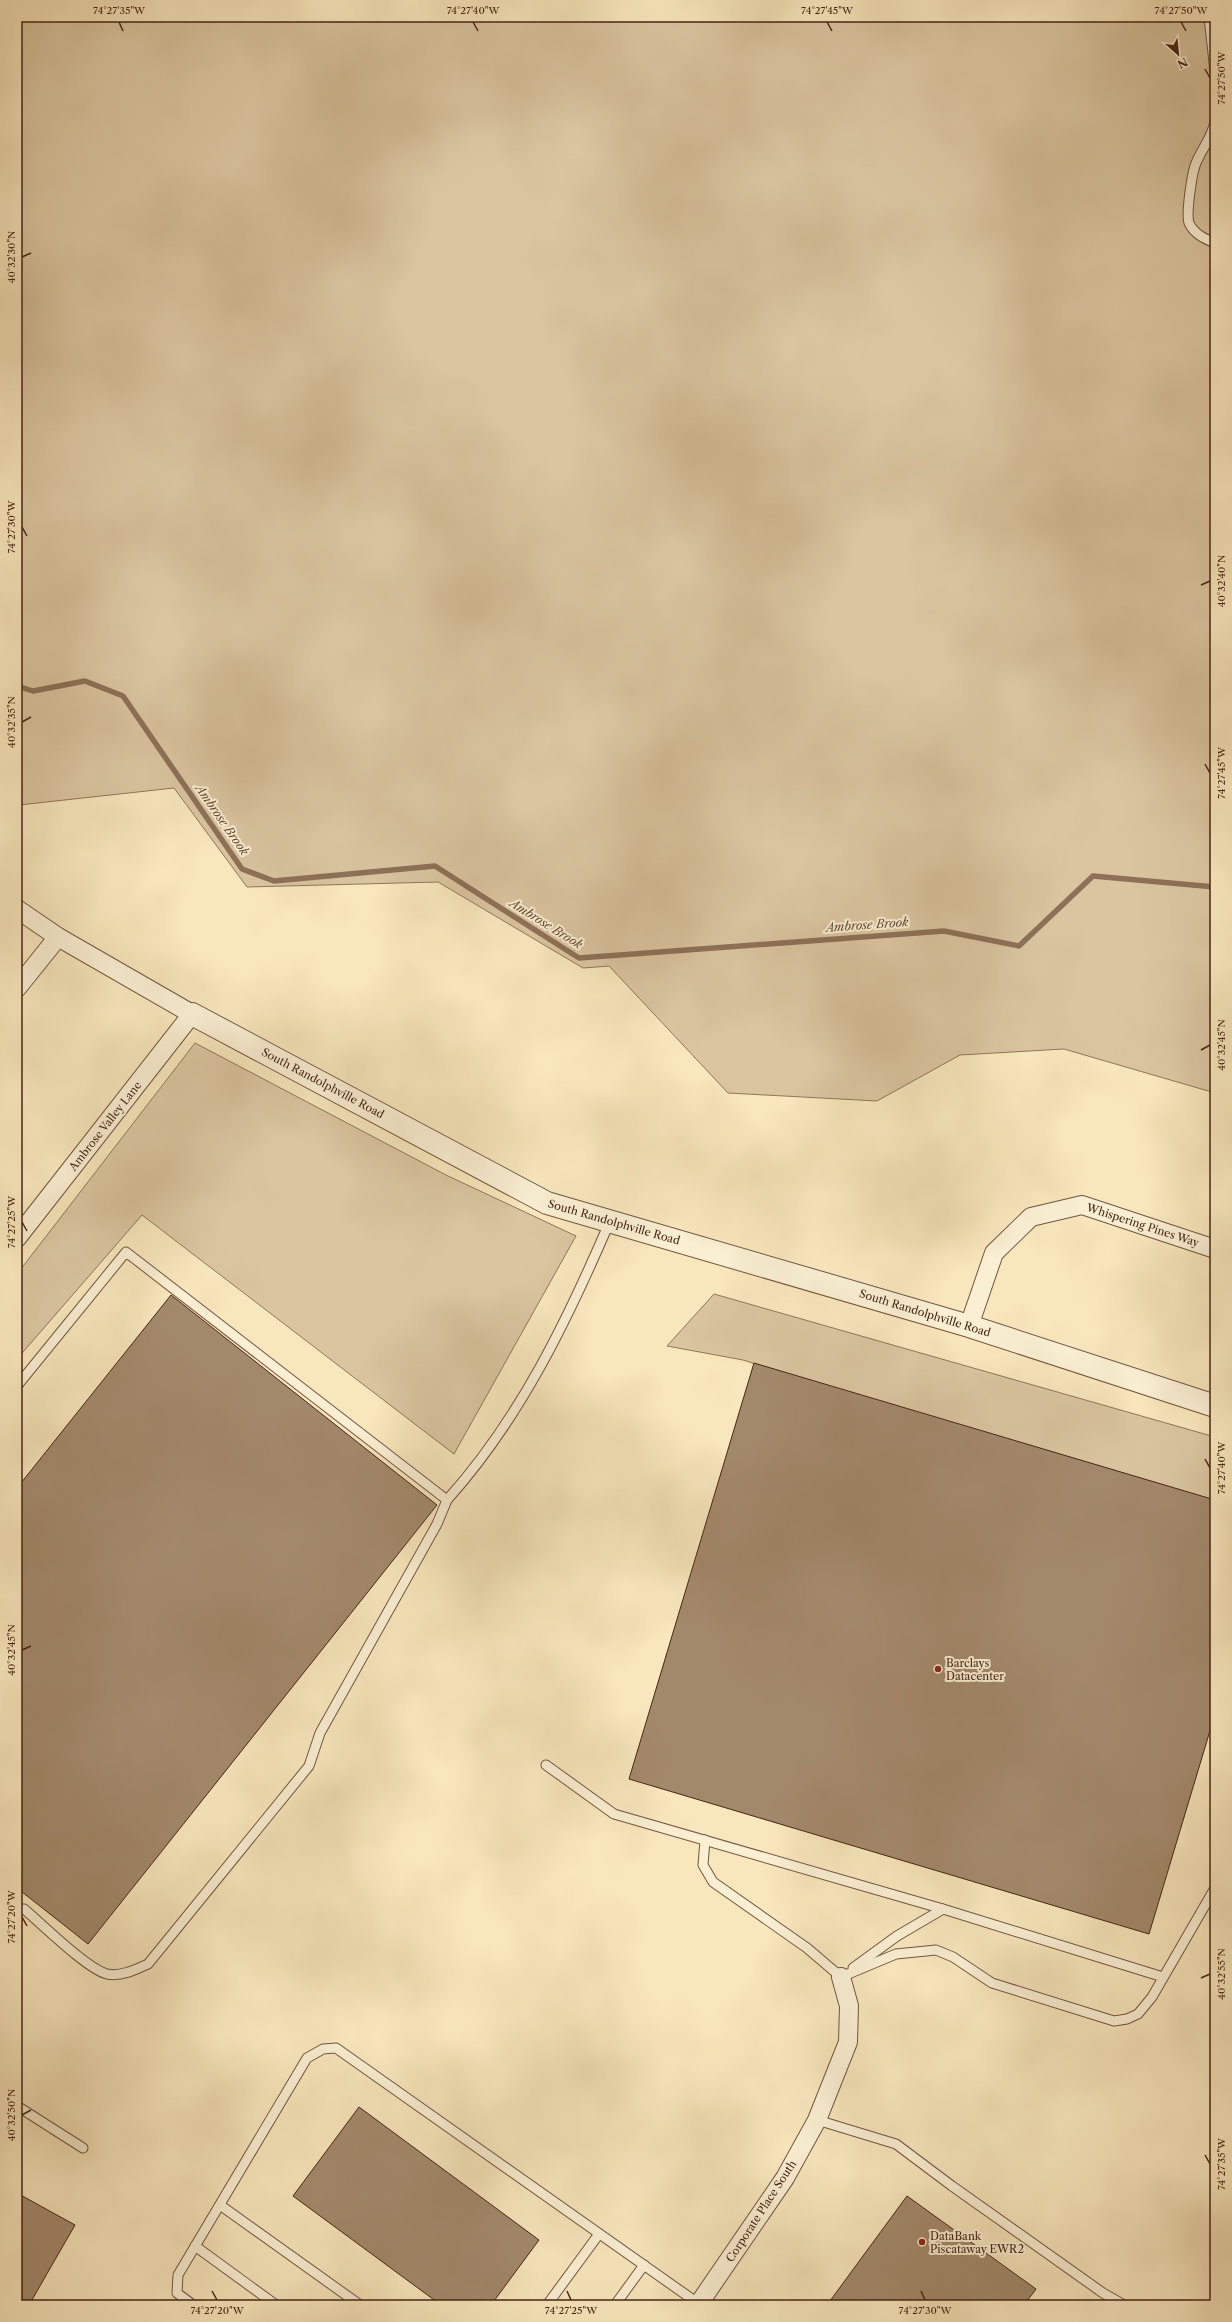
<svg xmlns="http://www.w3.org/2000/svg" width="1232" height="2322" font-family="'Libre Caslon Text',serif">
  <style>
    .green { fill: #dac5a0; stroke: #90755b }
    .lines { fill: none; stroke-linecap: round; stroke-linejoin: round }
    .stream { stroke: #8d7158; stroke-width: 5.5 }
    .building { fill: #a3896c; stroke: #472516 }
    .service-casing { stroke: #735540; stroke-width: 11 }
    .minor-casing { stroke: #735540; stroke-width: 20 }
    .tertiary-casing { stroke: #735540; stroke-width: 24 }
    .service { stroke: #faefd3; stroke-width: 9 }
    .minor { stroke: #faefd3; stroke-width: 18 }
    .tertiary { stroke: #faefd3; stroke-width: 22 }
    .ticks { fill: none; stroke: #472516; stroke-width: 1.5 }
    .poi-dot { fill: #8f2418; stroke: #faefd3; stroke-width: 1.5 }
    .labels { text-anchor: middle; stroke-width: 4; stroke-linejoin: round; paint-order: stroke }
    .street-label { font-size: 11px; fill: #472516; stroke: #faefd3 }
    .poi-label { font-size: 11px; fill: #472516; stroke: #faefd3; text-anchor: start }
    .water-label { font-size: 12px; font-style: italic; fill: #6a4b37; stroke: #faefd3 }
    .neatline { fill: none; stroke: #472516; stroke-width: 1.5 }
    .ticks-label { font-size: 10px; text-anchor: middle; fill: #472516 }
  </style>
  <rect width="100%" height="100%" fill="#f8e6bc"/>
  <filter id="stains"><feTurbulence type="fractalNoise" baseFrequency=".005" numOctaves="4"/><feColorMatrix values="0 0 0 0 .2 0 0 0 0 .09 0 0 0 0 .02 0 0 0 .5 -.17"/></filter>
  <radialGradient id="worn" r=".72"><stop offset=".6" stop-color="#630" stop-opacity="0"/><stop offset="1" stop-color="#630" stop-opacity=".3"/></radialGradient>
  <g class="green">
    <path d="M17 17H1215V1093L1064 1049 960 1055 877 1101 728 1093 609 966 583 968 438 882 247 887 174 788 19 805 17 832Z"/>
    <path d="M195 1043 446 1175 576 1236 454 1454 142 1215 17 1359V1274Z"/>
    <path d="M714 1294 1215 1437V1509L743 1360 667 1346Z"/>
  </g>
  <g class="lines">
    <path class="stream" d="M17 686 33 691 85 681 123 696 242 869 274 881 435 866 579 958 944 931 1019 946 1093 876 1215 887"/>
  </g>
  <g class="building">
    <path d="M171 1295 437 1505 88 1944 17 1888V1488Z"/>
    <path d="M754 1363 1215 1500V1714L1149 1934 629 1779Z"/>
    <path d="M359 2107 539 2240 491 2305H441L293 2196Z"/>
    <path d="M17 2193 75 2225 29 2305H17Z"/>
    <path d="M907 2196 1036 2289 1024 2305H827Z"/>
  </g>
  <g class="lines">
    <g class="service-casing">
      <g id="service">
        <path d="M1209 17C1212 47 1219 91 1215 121 1213 136 1202 148 1196 163 1192 172 1186 213 1189 223 1194 234 1205 239 1215 243"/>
        <path d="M17 1386 126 1252 447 1500 437 1524 320 1733 309 1766 148 1964C137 1969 121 1977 107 1974 87 1969 42 1924 24 1909H17"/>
        <path d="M447 1500C520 1419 567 1321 610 1221"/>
        <path d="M546 1765 614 1814 943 1909 1163 1977"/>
        <path d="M705 1840 703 1865 713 1882 807 1948 841 1977"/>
        <path d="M853 1968 897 1936 943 1909"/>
        <path d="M841 1977 896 1954 936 1950 953 1957 992 1983 1114 2021 1127 2019 1138 2014 1152 1997 1215 1888"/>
        <path d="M17 2106 83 2148"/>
        <path d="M817 2120 896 2144 952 2186 1103 2293 1124 2305"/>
        <path d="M220 2205 360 2305"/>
        <path d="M195 2246 276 2305"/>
        <path d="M193 2305 177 2293 178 2275 307 2058 323 2049 336 2048 699 2304"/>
        <path d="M547 2305 599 2234"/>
        <path d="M615 2305 644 2265"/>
      </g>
    </g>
    <g class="minor-casing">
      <g id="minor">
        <path d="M17 909 58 937 192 1014 17 1238"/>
        <path d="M17 988 58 937"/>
        <path d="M969 1326 994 1253 1031 1217 1082 1205 1215 1249"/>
        <path d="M698 2305 785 2178 817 2120 848 2042 849 2006 841 1977"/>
      </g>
    </g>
    <g class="tertiary-casing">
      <path id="tertiary" d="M192 1014 547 1203 969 1326 1215 1406"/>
    </g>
    <use href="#service" class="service"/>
    <use href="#minor" class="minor"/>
    <use href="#tertiary" class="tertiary"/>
  </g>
  <path class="ticks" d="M119 22 123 31M473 22 478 31M827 22 832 31M1181 22 1186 31M1205 69 1210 78M22 257 31 253M22 527 27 536M1201 585 1210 581M22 722 31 717M1205 764 1210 773M1201 1050 1210 1045M22 1222 27 1231M1205 1459 1210 1468M22 1650 31 1646M22 1917 27 1926M1201 1978 1210 1974M22 2115 31 2110M1205 2155 1210 2164M212 2291 217 2300M567 2291 571 2300M921 2291 925 2300"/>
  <g class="poi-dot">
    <circle cx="938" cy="1669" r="4"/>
    <circle cx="922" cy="2242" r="4"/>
  </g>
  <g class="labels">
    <g class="street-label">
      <text transform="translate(323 1083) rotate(28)" y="4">South Randolphville Road</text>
      <text transform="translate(105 1126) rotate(-52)" y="4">Ambrose Valley Lane</text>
      <text transform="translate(614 1222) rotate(16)" y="4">South Randolphville Road</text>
      <text transform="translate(1143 1225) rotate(18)" y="4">Whispering Pines Way</text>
      <text transform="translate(925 1313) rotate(17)" y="4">South Randolphville Road</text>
      <text transform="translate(761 2211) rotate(-57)" y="4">Corporate Place South</text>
    </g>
    <g class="poi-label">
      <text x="946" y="1667">Barclays<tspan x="946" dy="13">Datacenter</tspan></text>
      <text x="930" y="2240">DataBank<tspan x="930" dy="13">Piscataway EWR2</tspan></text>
    </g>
    <g class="water-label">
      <text transform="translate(222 820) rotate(55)" y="4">Ambrose Brook</text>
      <text transform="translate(546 924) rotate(32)" y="4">Ambrose Brook</text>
      <text transform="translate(867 925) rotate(-4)" y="4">Ambrose Brook</text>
    </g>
  </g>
  <rect width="1232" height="2322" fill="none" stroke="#f8e6bc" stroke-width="44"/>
  <g transform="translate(1178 54) rotate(153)" stroke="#faefd3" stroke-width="3" paint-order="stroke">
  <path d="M0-3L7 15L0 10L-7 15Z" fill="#472516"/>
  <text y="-6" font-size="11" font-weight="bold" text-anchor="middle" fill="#472516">N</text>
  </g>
  <rect x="22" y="22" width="1188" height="2278" class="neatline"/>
  <g class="ticks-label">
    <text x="119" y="14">74°27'35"W</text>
    <text x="473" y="14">74°27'40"W</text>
    <text x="827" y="14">74°27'45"W</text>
    <text x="1181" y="14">74°27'50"W</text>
    <text transform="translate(1221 78) rotate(-90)" y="4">74°27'50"W</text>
    <text transform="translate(11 257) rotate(-90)" y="4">40°32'30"N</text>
    <text transform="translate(11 527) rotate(-90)" y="4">74°27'30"W</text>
    <text transform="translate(1221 581) rotate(-90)" y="4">40°32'40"N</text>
    <text transform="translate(11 722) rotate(-90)" y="4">40°32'35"N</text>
    <text transform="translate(1221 773) rotate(-90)" y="4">74°27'45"W</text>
    <text transform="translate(1221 1045) rotate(-90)" y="4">40°32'45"N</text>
    <text transform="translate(11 1222) rotate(-90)" y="4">74°27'25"W</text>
    <text transform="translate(1221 1468) rotate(-90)" y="4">74°27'40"W</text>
    <text transform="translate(11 1650) rotate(-90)" y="4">40°32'45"N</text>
    <text transform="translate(11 1917) rotate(-90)" y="4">74°27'20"W</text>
    <text transform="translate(1221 1974) rotate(-90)" y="4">40°32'55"N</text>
    <text transform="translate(11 2115) rotate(-90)" y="4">40°32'50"N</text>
    <text transform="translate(1221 2164) rotate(-90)" y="4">74°27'35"W</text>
    <text x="217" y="2314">74°27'20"W</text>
    <text x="571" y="2314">74°27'25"W</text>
    <text x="925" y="2314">74°27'30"W</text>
  </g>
  <rect width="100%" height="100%" filter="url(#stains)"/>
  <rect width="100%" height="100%" fill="url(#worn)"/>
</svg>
